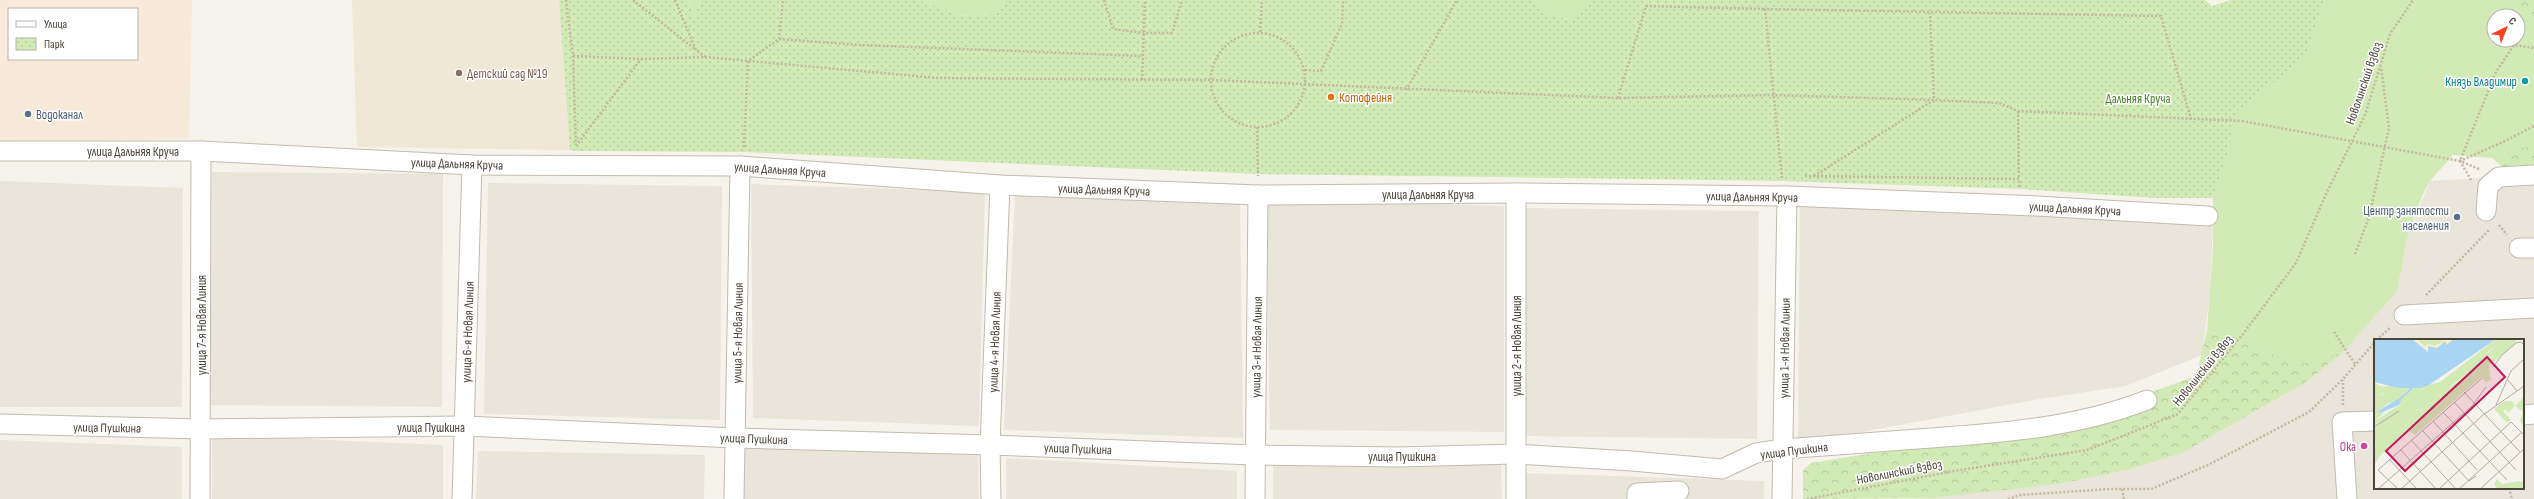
<svg xmlns="http://www.w3.org/2000/svg" width="2534" height="499" font-family="'Sofia Sans Condensed',sans-serif">
  <style>
    .residential { fill: #eae5da; fill-rule: evenodd }
    .commercial { fill: #f7ead8; fill-rule: evenodd }
    .education { fill: #efe8d6 }
    .green { fill: #d2eab5; fill-rule: evenodd }
    .forest { fill: url(#forest-crowns) }
    .park { fill: url(#park-dots) }
    .lines { fill: none; stroke-linecap: round; stroke-linejoin: round }
    .minor-casing { stroke: #c2bbae; stroke-width: 21 }
    .path { stroke: #c4b79f; stroke-width: 2.5; stroke-dasharray: 2 2; stroke-linecap: butt }
    .minor { stroke: #fff; stroke-width: 19 }
    .path-bridge { stroke: #c4b79f; stroke-width: 2.5; stroke-dasharray: 2 2; stroke-linecap: butt }
    .education-dot { fill: #8d6e63; stroke: #fff; stroke-width: 1.5 }
    .culture-dot { fill: #0f9aa8; stroke: #fff; stroke-width: 1.5 }
    .food-dot { fill: #e8710a; stroke: #fff; stroke-width: 1.5 }
    .service-dot { fill: #5c6f8a; stroke: #fff; stroke-width: 1.5 }
    .hotel-dot { fill: #d1479c; stroke: #fff; stroke-width: 1.5 }
    .labels { text-anchor: middle; stroke-width: 3; stroke-linejoin: round; paint-order: stroke }
    .education-label { font-size: 13px; fill: #785e54; stroke: #fff; text-anchor: start }
    .culture-label { font-size: 13px; fill: #0d838f; stroke: #fff; text-anchor: end }
    .street-label { font-size: 13px; fill: #4b4439; stroke: #fff }
    .food-label { font-size: 13px; fill: #c56008; stroke: #fff; text-anchor: start }
    .park-label { font-size: 13px; fill: #4a7f2a; stroke: #fff }
    .service-label { font-size: 13px; fill: #4e5e75; stroke: #fff; text-anchor: start }
    .hotel-label { font-size: 13px; fill: #b23c85; stroke: #fff; text-anchor: end }
    .inset-river { fill: none; stroke: #a9d4f2; stroke-width: 2 }
    .inset-road { fill: none; stroke: #b2ada4; stroke-width: 1 }
    .view { fill: #c2185b; fill-opacity: 0.15; stroke: #c2185b; stroke-width: 2 }
    .inset-edge { fill: none; stroke: #4b4439; stroke-width: 2 }
  </style>
  <defs>
    <pattern id="forest-crowns" width="20" height="18" patternUnits="userSpaceOnUse"><rect width="20" height="18" fill="#d2eab5"/><path d="M2 6a3 3 0 1 1 6 0M12 15a3 3 0 1 1 6 0" fill="none" stroke="#b6ca9c"/></pattern>
    <pattern id="park-dots" width="8" height="8" patternUnits="userSpaceOnUse"><rect width="8" height="8" fill="#d2eab5"/><path d="M2 2h.1M6 6h.1" fill="none" stroke="#b6ca9c" stroke-width="1.8" stroke-linecap="round"/></pattern>
  </defs>
  <rect width="100%" height="100%" fill="#f6f3ec"/>
  <g class="residential">
    <path d="M212 172 443 174 442 407 210 405Z"/>
    <path d="M2534 175V499H1911L2059 484 2127 470 2397 291 2408 234 2430 181ZM2375 340H2523V488H2375Z"/>
    <path d="M0 181 183 188 182 407H0Z"/>
    <path d="M488 183 722 186 720 420 484 414Z"/>
    <path d="M751 184 985 192 979 426 753 418Z"/>
    <path d="M1015 194 1240 204 1243 438 1004 430Z"/>
    <path d="M1266 199 1504 206V432L1270 430Z"/>
    <path d="M1800 200 2213 218 2210 295 2202 355 2126 386 2034 400 1798 444Z"/>
    <path d="M1526 208 1759 211 1757 439 1524 436Z"/>
    <path d="M212 435 443 445V499H212Z"/>
    <path d="M0 440 182 447V499H0Z"/>
    <path d="M745 446 978 453 979 499H743Z"/>
    <path d="M478 451 705 455 704 499H476Z"/>
    <path d="M1006 458 1237 471V499H1006Z"/>
    <path d="M1273 461 1501 465 1502 499H1273Z"/>
    <path d="M1525 473 1764 481V499H1525Z"/>
  </g>
  <path class="commercial" d="M0 0H192L189 139 0 141ZM9 9H137V59H9Z"/>
  <path class="education" d="M352 0H559L570 150 357 147Z"/>
  <g class="green">
    <path d="M688 0H701L694 17Z"/>
    <path d="M918 0H1005L1000 12 979 17 960 15Z"/>
    <path d="M1535 0H1589L1572 20 1540 12Z"/>
    <path d="M2325 0H2508L2525 18 2534 19V147L2504 152V168L2492 158 2453 155 2430 181 2422 196 2408 234 2397 291 2342 353 2301 364 2207 331 2213 249V198L2227 155 2236 112 2306 57ZM2494 16H2518V40H2494Z"/>
  </g>
  <g class="forest">
    <path d="M2508 0H2534V19L2525 18Z"/>
    <path d="M2534 147V165L2504 168 2498 162C2502 147 2521 148 2534 147Z"/>
    <path d="M2207 331 2301 364 2342 353 2306 382 2182 453 2127 470 2059 484 1932 498 1803 499V470L1811 463 2070 421 2196 376Z"/>
  </g>
  <path class="park" d="M559 0H688L694 17 701 0H918L960 15 979 17 1000 12 1005 0H1535L1540 12 1571 20 1589 0H2205L2212 6 2231 0H2325L2306 57 2236 112 2227 155 2213 198H2154L2020 189 1782 181 1258 174 743 152 577 151 570 150Z"/>
  <g class="lines">
    <g class="minor-casing">
      <g id="minor">
        <path d="M0 151H201L472 165 740 166 1000 185 1258 195 1516 193 1787 196 2037 206 2208 216"/>
        <path d="M2486 211 2488 186 2499 177 2534 175"/>
        <path d="M2519 248H2534"/>
        <path d="M2404 315 2534 308"/>
        <path d="M2523 415 2534 414"/>
        <path d="M0 424 201 429 464 426 736 438 990 445 1254 455 1399 457 1515 454 1632 461 1722 469 1756 453 1783 449C1832 445 1881 442 1931 438 2004 433 2078 427 2147 400"/>
        <path d="M200 499 201 151"/>
        <path d="M462 499 472 165"/>
        <path d="M734 499 740 166"/>
        <path d="M991 499 990 445 1000 185"/>
        <path d="M1255 499 1258 195"/>
        <path d="M1516 499V193"/>
        <path d="M1637 499V493L1679 491"/>
        <path d="M1782 499 1787 196"/>
        <path d="M2347 499 2342 422 2375 421"/>
      </g>
    </g>
    <g class="path">
      <path d="M566 0 573 56 576 145"/>
      <path d="M633 0 696 50"/>
      <path d="M675 0 696 50 705 57"/>
      <path d="M1104 0 1113 29 1145 33H1172L1182 0"/>
      <path d="M1260 32 1262 0"/>
      <circle cx="1258" cy="80" r="47"/>
      <path d="M779 39 783 0"/>
      <path d="M573 56 641 59 705 57 938 78 1211 80 1618 98 1773 95 1934 100 1999 103 2018 111 2242 121"/>
      <path d="M1305 70 1321 71 1342 24 1343 0"/>
      <path d="M1142 80 1145 0"/>
      <path d="M1406 90 1457 0"/>
      <path d="M1618 98 1646 6 1765 9"/>
      <path d="M2018 111 2019 179"/>
      <path d="M1257 127 1258 176"/>
      <path d="M576 146 641 59"/>
      <path d="M744 147 748 61 779 39 860 45 1143 56"/>
      <path d="M2479 169 2460 161 2505 141 2534 126"/>
      <path d="M1805 176 2019 179 2020 187"/>
      <path d="M1814 176 1934 100 1930 13"/>
      <path d="M1782 178 1765 9 2161 16 2191 119"/>
      <path d="M2471 180 2460 161 2496 72 2514 45 2534 48"/>
      <path d="M2499 225 2507 235"/>
      <path d="M2355 254 2369 217 2389 128 2381 67"/>
      <path d="M2426 295 2489 230"/>
      <path d="M2334 332 2355 364"/>
      <path d="M2376 340 2391 327"/>
      <path d="M2343 405V380"/>
      <path d="M2509 488 2512 499"/>
      <path d="M2122 489 2124 499"/>
      <path d="M1807 499 1954 471 2087 450 2178 414 2243 334 2296 263 2327 192 2365 115 2390 34 2413 0"/>
      <path d="M2008 499 2020 495 2110 489H2151L2208 465 2309 412 2343 379 2375 342"/>
    </g>
    <use href="#minor" class="minor"/>
    <path class="path-bridge" d="M2242 121 2460 161"/>
  </g>
  <circle class="education-dot" cx="459" cy="73" r="4"/>
  <circle class="culture-dot" cx="2525" cy="81" r="4"/>
  <circle class="food-dot" cx="1331" cy="97" r="4"/>
  <g class="service-dot">
    <circle cx="28" cy="114" r="4"/>
    <circle cx="2457" cy="217" r="4"/>
  </g>
  <circle class="hotel-dot" cx="2364" cy="446" r="4"/>
  <g class="labels">
    <g class="education-label">
      <text x="467" y="78">Детский сад №19</text>
    </g>
    <g class="culture-label">
      <text x="2517" y="86">Князь Владимир</text>
    </g>
    <g class="street-label">
      <text transform="translate(2363 83) rotate(-71)" y="5">Новолинский взвоз</text>
      <text x="133" y="156">улица Дальняя Круча</text>
      <text transform="translate(457 163) rotate(2)" y="5">улица Дальняя Круча</text>
      <text transform="translate(780 169) rotate(4)" y="5">улица Дальняя Круча</text>
      <text transform="translate(1104 189) rotate(2)" y="5">улица Дальняя Круча</text>
      <text x="1428" y="199">улица Дальняя Круча</text>
      <text transform="translate(1752 196) rotate(1)" y="5">улица Дальняя Круча</text>
      <text transform="translate(2075 208) rotate(3)" y="5">улица Дальняя Круча</text>
      <text transform="translate(201 325) rotate(-90)" y="5">улица 7-я Новая Линия</text>
      <text transform="translate(467 332) rotate(-88)" y="5">улица 6-я Новая Линия</text>
      <text transform="translate(737 333) rotate(-89)" y="5">улица 5-я Новая Линия</text>
      <text transform="translate(994 342) rotate(-88)" y="5">улица 4-я Новая Линия</text>
      <text transform="translate(1516 346) rotate(-90)" y="5">улица 2-я Новая Линия</text>
      <text transform="translate(1256 347) rotate(-89)" y="5">улица 3-я Новая Линия</text>
      <text transform="translate(1784 348) rotate(-89)" y="5">улица 1-я Новая Линия</text>
      <text transform="translate(2202 370) rotate(-51)" y="5">Новолинский взвоз</text>
      <text transform="translate(107 427) rotate(1)" y="5">улица Пушкина</text>
      <text x="431" y="432">улица Пушкина</text>
      <text transform="translate(754 438) rotate(2)" y="5">улица Пушкина</text>
      <text transform="translate(1078 448) rotate(2)" y="5">улица Пушкина</text>
      <text transform="translate(1794 450) rotate(-7)" y="5">улица Пушкина</text>
      <text x="1402" y="461">улица Пушкина</text>
      <text transform="translate(1899 471) rotate(-11)" y="5">Новолинский взвоз</text>
    </g>
    <g class="food-label">
      <text x="1339" y="102">Котофейня</text>
    </g>
    <g class="park-label">
      <text x="2138" y="103">Дальняя Круча</text>
    </g>
    <g class="service-label">
      <text x="36" y="119">Водоканал</text>
      <text x="2449" y="215" text-anchor="end">Центр занятости<tspan x="2449" dy="15">населения</tspan></text>
    </g>
    <g class="hotel-label">
      <text x="2356" y="451">Ока</text>
    </g>
  </g>
  <g transform="translate(2374 339)">
    <rect width="150" height="150" fill="#f6f3ec"/>
    <path d="M42 0H73L61 7 52 8ZM122 0H130L112 14 120 20 115 27 117 41 112 43 107 38 104 26 73 50 75 54H72L69 49 66 58 64 56 61 62 54 64 52 75 44 81 48 70H43L39 80 40 87 35 83 28 86 34 90 6 117 0 126V89L6 85 0 88V83L55 46 66 43ZM8 47 33 48 35 50 25 58H9L6 56 10 55 11 50ZM150 58V87L146 82 149 73 141 67Z" fill="#d2eab5"/>
    <path d="M130 0H142V4L117 26 119 17 112 19 111 16ZM123 140 128 145 145 142 150 144V150H123L120 145Z" fill="#d2eab5"/>
    <path d="M0 43 14 52 6 56 9 58H25L35 51 33 48 55 46 25 66 27 62 15 64 6 71 5 75 11 73 0 83Z" fill="#d2eab5"/>
    <path d="M38 0 44 1 51 8 53 5 61 7 73 0H80L72 6 66 5 63 9H52L54 13Z" fill="#f9efc9"/>
    <path d="M104 26 107 38 41 96 27 86 34 82 40 86 36 76 39 77 46 68 47 74 44 80 52 76V65L61 62 63 56 66 58V50L69 49 72 54 75 55 73 48 76 49ZM131 62H138L141 67 134 74 132 70 129 72 137 81 133 84 120 70Z" fill="#d2eab5"/>
    <path d="M0 0H38L54 13V7L63 9 70 3 72 2V6L80 0H122L55 46 46 49H24L0 43ZM24 60 27 62 25 66 4 75 6 71Z" fill="#a9d4f2"/>
    <path class="inset-river" d="M25 61 40 47"/>
    <path class="inset-road" d="M119 28 128 16 142 4 146 3 150 5M134 41 143 52M90 53 146 113M80 63 142 131M122 66 137 32 150 20M69 73 133 141M59 82 103 131M0 88 25 72M48 91 95 142 102 137M37 101 82 150M26 110 62 150M15 120 43 150M4 150 98 67 112 48M24 150 4 131 108 39M27 150 109 76 150 47M65 150 137 83 150 96M85 150 148 93M106 150 150 110"/>
    <path class="view" d="M113 18 131 38 31 132 12 112Z"/>
    <rect width="150" height="150" class="inset-edge"/>
  </g>
  <rect x="8" y="8" width="130" height="52" fill="#ffffff" stroke="#b7b4b0"/>
  <rect x="16" y="21" width="20" height="6" fill="#ffffff" stroke="#b7b4b0"/>
  <text x="44" y="28" font-size="12" fill="#4b4439">Улица</text>
  <rect x="16" y="38" width="20" height="12" fill="url(#park-dots)" stroke="#b7b4b0"/>
  <text x="44" y="48" font-size="12" fill="#4b4439">Парк</text>
  <g transform="translate(2506 28) rotate(43)"><circle r="19" fill="#ffffff" stroke="#b7b4b0"/>
  <path d="M0-3L7 15L0 10L-7 15Z" fill="#fc3f1d"/>
  <text y="-6" font-size="11" font-weight="bold" text-anchor="middle" fill="#4b4439">С</text>
  </g>
</svg>
